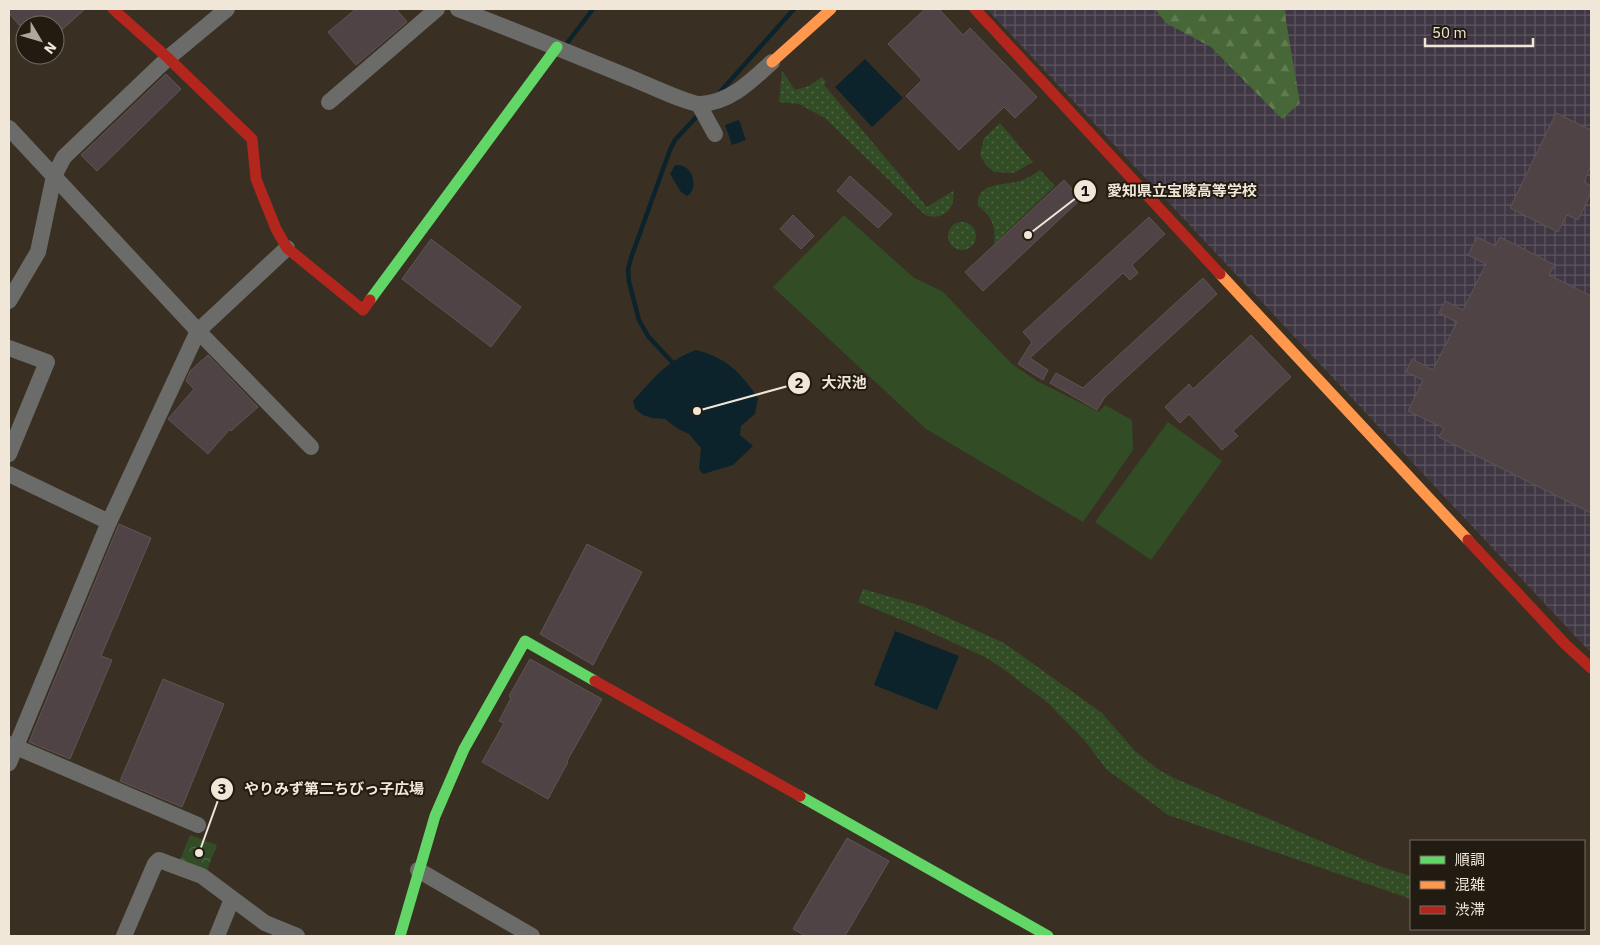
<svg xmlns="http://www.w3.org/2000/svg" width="1600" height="945" font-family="'IBM Plex Sans','Noto Sans JP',sans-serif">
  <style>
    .industrial { fill: url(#industrial-grid) }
    .grass { fill: url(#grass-dots) }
    .forest { fill: url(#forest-firs) }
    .park { fill: url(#park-crowns) }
    .pitch { fill: #324c26 }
    .water { fill: #0c232b }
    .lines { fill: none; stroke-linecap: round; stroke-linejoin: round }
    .stream { stroke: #0c232b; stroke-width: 4.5 }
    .building { fill: #504346; stroke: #5e5554 }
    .street { stroke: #6b6c69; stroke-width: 16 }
    .fast { stroke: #63d668; stroke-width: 11 }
    .slow { stroke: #ff974d; stroke-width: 11 }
    .jam { stroke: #b3261e; stroke-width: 11 }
    .leader { fill: none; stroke: #f1e7d9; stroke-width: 2 }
    .callout-dot { fill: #f1e7d9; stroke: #221b11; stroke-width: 2 }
    .mark-label { font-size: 15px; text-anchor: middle; font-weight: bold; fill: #111 }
    .callout-label { font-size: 15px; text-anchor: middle; font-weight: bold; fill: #f1e7d9; stroke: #221b11; stroke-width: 4; stroke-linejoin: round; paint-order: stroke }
  </style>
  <defs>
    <pattern id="industrial-grid" width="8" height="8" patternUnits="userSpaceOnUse" patternTransform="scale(1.25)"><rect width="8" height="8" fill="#403744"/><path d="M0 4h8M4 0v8" fill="none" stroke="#5c545e"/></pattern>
    <pattern id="grass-dots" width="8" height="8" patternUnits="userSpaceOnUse" patternTransform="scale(1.25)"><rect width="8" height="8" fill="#324c26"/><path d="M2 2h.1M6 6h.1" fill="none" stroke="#506645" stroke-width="1.8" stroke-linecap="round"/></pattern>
    <pattern id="forest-firs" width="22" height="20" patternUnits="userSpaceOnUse" patternTransform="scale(1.25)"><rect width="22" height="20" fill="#476738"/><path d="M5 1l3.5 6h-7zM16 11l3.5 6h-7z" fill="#627d54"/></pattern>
    <pattern id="park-crowns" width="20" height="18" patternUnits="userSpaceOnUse" patternTransform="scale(1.25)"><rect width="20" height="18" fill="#324c26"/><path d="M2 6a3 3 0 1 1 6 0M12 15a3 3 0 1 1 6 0" fill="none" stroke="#506645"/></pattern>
  </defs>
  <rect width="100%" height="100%" fill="#393023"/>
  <path class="industrial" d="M987 9H1591V653Z"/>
  <g class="grass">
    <path d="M782 71 795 90 809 86 822 77 826 82 824 85 927 207 953 191C956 210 942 221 925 215L825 118 799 104 779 102Z"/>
    <path d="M1000 123 1033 162 1014 173 994 172 986 165 980 155 984 138Z"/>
    <path d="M1040 170 1055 186 994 244C996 227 992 216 978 206 975 182 1006 185 1020 181 1027 179 1034 174 1040 170Z"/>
    <circle cx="962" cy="236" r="14"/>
    <path d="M863 589 922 606 1004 643 1102 713 1135 751 1159 770 1174 778 1362 859 1385 868 1411 876V899L1168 815 1106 769 1086 742 1048 703 1009 673 987 658 919 627 858 602Z"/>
  </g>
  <path class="forest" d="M1155 9H1284L1300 103 1282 119 1211 47 1166 23Z"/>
  <path class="park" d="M190 835 217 845 207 870 180 860Z"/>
  <g class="pitch">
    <path d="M844 215 914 278 942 291 1012 364 1037 381 1099 412 1105 405 1132 420 1133 450 1083 522 926 429 773 287Z"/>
    <path d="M1168 422 1222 461 1151 560 1095 522Z"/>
  </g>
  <g class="water">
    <path d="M865 59 903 98 872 127 835 87Z"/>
    <path d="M739 120 746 140 732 145 725 125Z"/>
    <path d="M675 165C678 165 681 165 683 166 694 170 698 190 687 196L681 192 670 174Z"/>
    <path d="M696 350C727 358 740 372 758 398L755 414 741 426 740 435 753 446 733 465 703 474 699 469 701 448 689 434 678 429 665 419 652 418 643 415 635 409 633 401C654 378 666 361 696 350Z"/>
    <path d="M895 631 959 656 937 710 874 685Z"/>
  </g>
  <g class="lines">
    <g class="stream">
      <path d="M564 47 593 9"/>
      <path d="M720 92 794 9"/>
      <path d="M672 362 648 336 639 320 629 282 628 269 632 255 670 150 675 140 699 114"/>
    </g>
  </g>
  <g class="building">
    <path d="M9 9H85L55 36V25H19L9 13Z"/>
    <path d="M356 9H396L407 22 356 65 328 32Z"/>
    <path d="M925 9H939L963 35 970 28 1037 97 1015 118 1004 107 959 150 906 96 922 80 888 44Z"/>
    <path d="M166 74 181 89 97 171 81 155Z"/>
    <path d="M1556 113 1591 130V166L1584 182 1591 186V193L1578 220 1567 215 1558 232 1510 208Z"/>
    <path d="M850 176 892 214 878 228 837 191Z"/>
    <path d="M1064 180 1081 199 983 291 965 272Z"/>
    <path d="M793 215 814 236 801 249 780 229Z"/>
    <path d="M1149 217 1165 234 1132 265 1138 273 1130 280 1123 273 1030 358 1048 370 1043 380 1018 364 1032 342 1023 332Z"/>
    <path d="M1477 237 1495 246 1500 237 1555 265 1549 275 1591 296V513L1439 437 1444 428 1408 411 1423 380 1406 372 1412 359 1433 370 1457 322 1439 313 1445 301 1463 310 1486 264 1468 255Z"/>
    <path d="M431 239 521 307 491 347 402 279Z"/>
    <path d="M1203 278 1217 294 1105 397 1097 410 1050 383 1056 373 1083 388Z"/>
    <path d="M1251 335 1291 377 1233 431 1238 436 1222 450 1189 414 1180 423 1165 407 1189 384 1193 389Z"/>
    <path d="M208 355 258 407 231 431 230 429 208 454 168 419 194 389 186 381 190 371Z"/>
    <path d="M119 524 151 538 101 656 112 660 70 759 29 742Z"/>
    <path d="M587 544 642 572 593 665 540 634Z"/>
    <path d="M530 659 602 699 567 761 568 762 548 799 482 762 504 723 499 721 511 698 509 696Z"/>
    <path d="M163 679 224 704 182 807 120 781Z"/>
    <path d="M847 838 889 861 845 936H806L793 929Z"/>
  </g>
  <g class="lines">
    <g class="street">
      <path d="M458 9C516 31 573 54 631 78 644 83 690 105 701 104 731 102 751 81 772 62"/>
      <path d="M329 102 437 9"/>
      <path d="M699 105 715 134"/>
      <path d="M9 128 198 331 311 447"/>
      <path d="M9 301 38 252 54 176 64 157 168 58 227 9"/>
      <path d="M9 348 47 362 9 454"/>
      <path d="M9 474 109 522"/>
      <path d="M9 744 198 825"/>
      <path d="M9 763 109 522 198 331 287 248"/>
      <path d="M418 870 532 936"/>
      <path d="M124 936 155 864 159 860 202 876 265 923 297 936"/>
      <path d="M217 936 232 899"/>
    </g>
    <g class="fast">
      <path d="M370 300 557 47"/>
      <path d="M800 796 1048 936"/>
      <path d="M400 936 435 816 464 749 525 641 595 681"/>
    </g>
    <g class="slow">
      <path d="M772 62 831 9"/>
      <path d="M1220 274 1468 540"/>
    </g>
    <g class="jam">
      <path d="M113 9 168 58 252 139 256 179 276 229 287 248 363 310 370 300"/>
      <path d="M975 9 1220 274"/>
      <path d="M1468 540 1565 644 1591 668"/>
      <path d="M595 681 800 796"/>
    </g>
  </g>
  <path class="leader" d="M1028 235L1085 191M697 411L799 383M199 853L222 789"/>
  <g class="callout-dot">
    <circle cx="1028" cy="235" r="5"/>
    <circle cx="697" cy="411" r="5"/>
    <circle cx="199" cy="853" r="5"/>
    <circle cx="1085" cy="191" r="12"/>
    <circle cx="799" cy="383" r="12"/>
    <circle cx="222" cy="789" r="12"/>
  </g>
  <g class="mark-label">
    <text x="1085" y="196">1</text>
    <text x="799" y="388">2</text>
    <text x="222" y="794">3</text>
  </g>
  <g class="callout-label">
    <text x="1182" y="196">愛知県立宝陵高等学校</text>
    <text x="844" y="388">大沢池</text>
    <text x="334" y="794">やりみず第二ちびっ子広場</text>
  </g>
  <rect width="1600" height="945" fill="none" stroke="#f1e7d9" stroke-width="20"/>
  <rect x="1410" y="840" width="175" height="90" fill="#221b11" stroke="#756d61"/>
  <rect x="1420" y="856" width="25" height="8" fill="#63d668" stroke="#756d61"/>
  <text x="1455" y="865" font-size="15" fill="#f1e7d9">順調</text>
  <rect x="1420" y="881" width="25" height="8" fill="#ff974d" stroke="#756d61"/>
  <text x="1455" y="890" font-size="15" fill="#f1e7d9">混雑</text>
  <rect x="1420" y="906" width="25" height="8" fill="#b3261e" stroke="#756d61"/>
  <text x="1455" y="915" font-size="15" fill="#f1e7d9">渋滞</text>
  <g transform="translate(40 40) rotate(128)"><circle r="24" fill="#221b11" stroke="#756d61"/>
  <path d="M0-4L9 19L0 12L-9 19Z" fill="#b1a799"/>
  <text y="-8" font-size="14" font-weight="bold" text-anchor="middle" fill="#f1e7d9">N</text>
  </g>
  <path d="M1425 38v8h108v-8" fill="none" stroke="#f1e7d9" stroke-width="2.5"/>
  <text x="1432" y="38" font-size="15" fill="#f1e7d9" stroke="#221b11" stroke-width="4" paint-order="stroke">50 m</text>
</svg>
